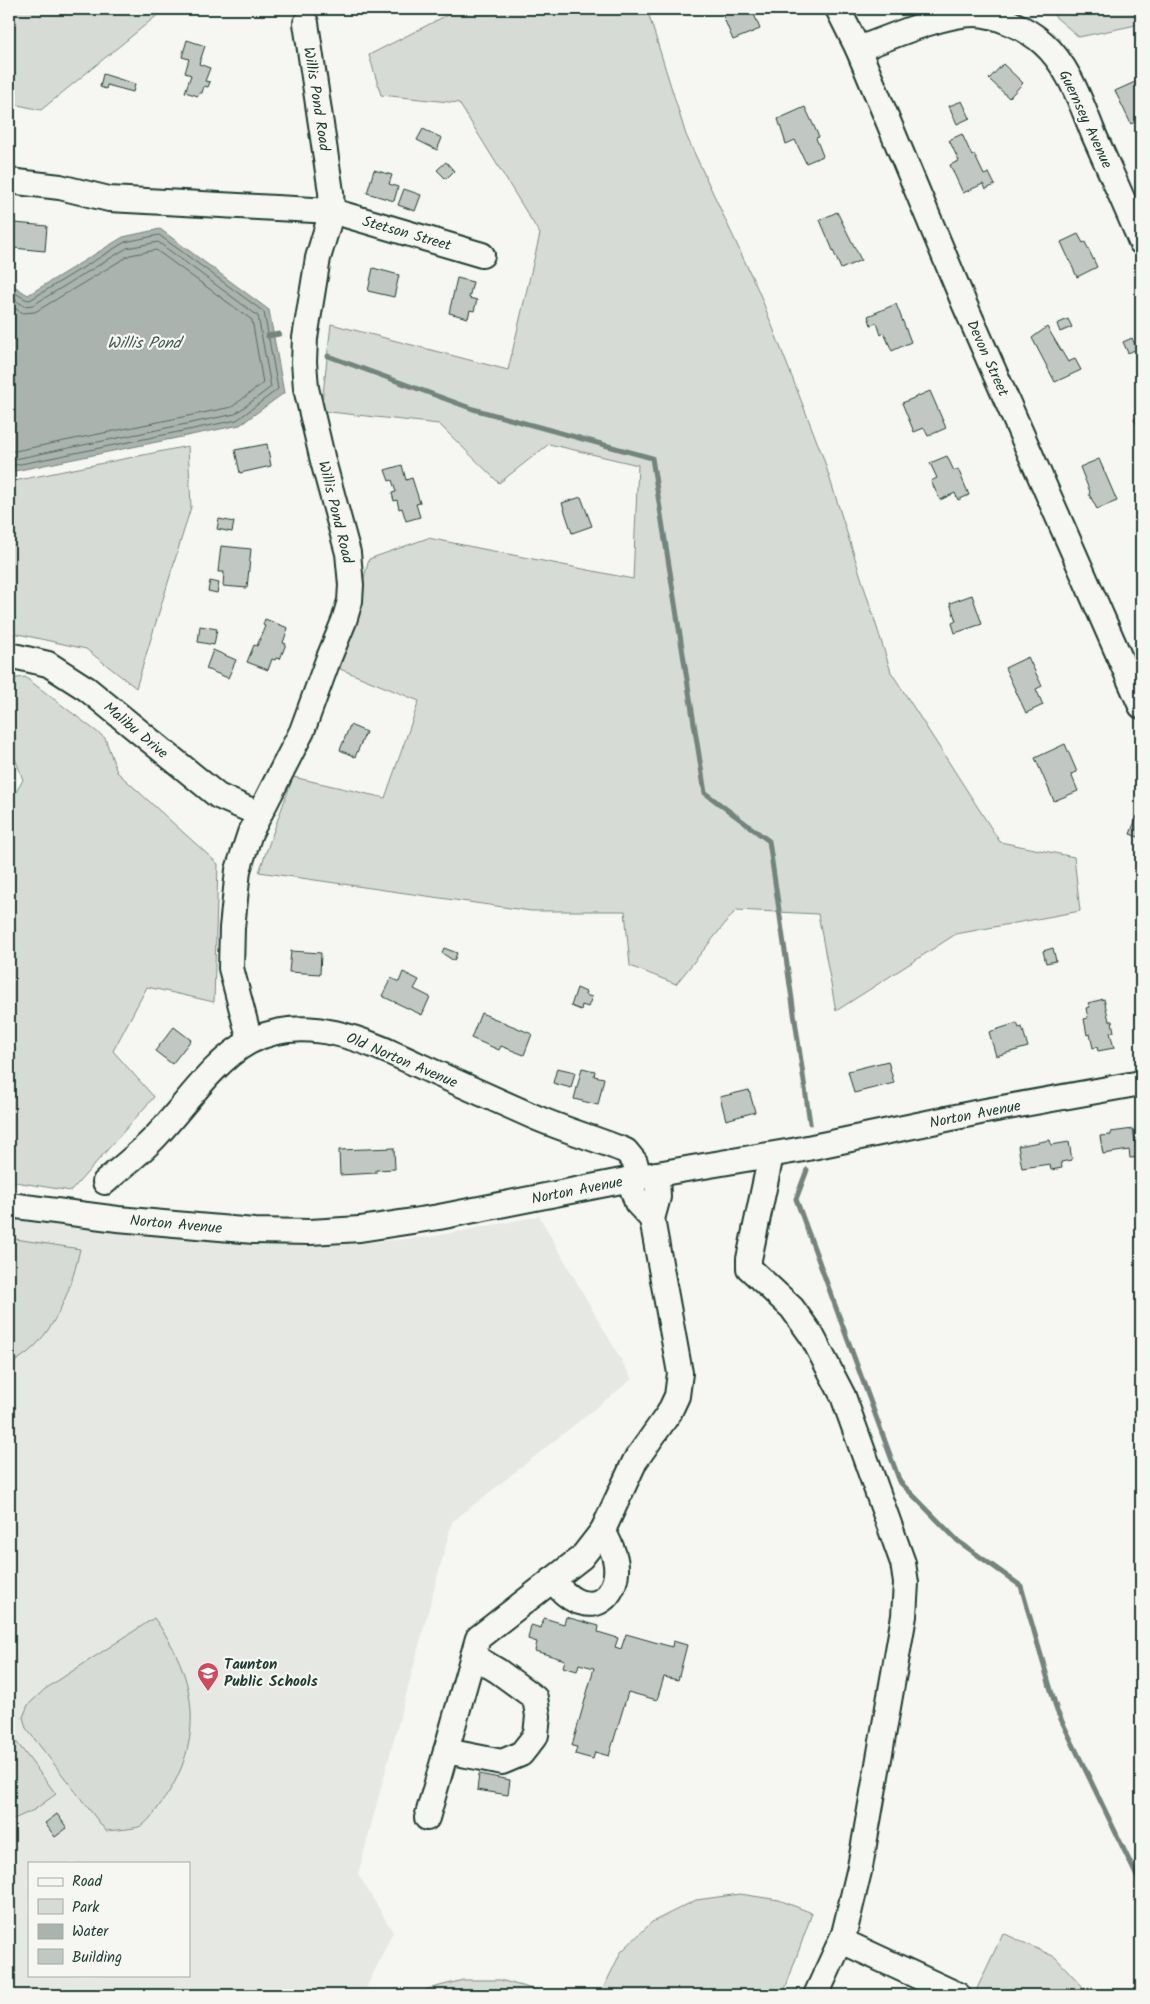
<svg xmlns="http://www.w3.org/2000/svg" width="1150" height="2004" font-family="Kalam,sans-serif">
  <style>
    .built { fill: #e6e8e4; fill-rule: evenodd }
    .green { fill: #d6dbd6; stroke: #7a8c85 }
    .water { fill: #aab3ae; stroke: #72847d }
    .lines { fill: none; stroke-linecap: round; stroke-linejoin: round }
    .shore { stroke: #576c65; stroke-width: 1 }
    .stream { stroke: #72847d; stroke-width: 5 }
    .building { fill: #c1c8c3; stroke: #1f3d34 }
    .minor-casing { stroke: #1f3d34; stroke-width: 28 }
    .minor { stroke: #f6f6f2; stroke-width: 24 }
    .labels { text-anchor: middle; stroke-width: 4.5; stroke-linejoin: round; paint-order: stroke }
    .street-label { font-size: 15px; fill: #1f3d34; stroke: #f6f6f2 }
    .poi-label { font-size: 15px; font-weight: bold; fill: #1f3d34; stroke: #f6f6f2; text-anchor: start }
    .water-label { font-size: 16px; font-style: italic; fill: #425a52; stroke: #f6f6f2 }
  </style>
  <rect width="100%" height="100%" fill="#f6f6f2"/>
  <filter id="ink" filterUnits="userSpaceOnUse"><feTurbulence type="fractalNoise" baseFrequency=".02" numOctaves="2"/><feDisplacementMap in="SourceGraphic" scale="10" xChannelSelector="R" yChannelSelector="G"/><feConvolveMatrix kernelMatrix="1 2 1 2 8 2 1 2 1" color-interpolation-filters="sRGB"/></filter>
  <g filter="url(#ink)">
    <path class="built" d="M539 1216 632 1379 452 1522 358 1874 393 1932 363 1995H9V1219L199 1240 335 1245 430 1237ZM29 1863H189V1975H29Z"/>
    <g class="green">
      <path d="M9 9H145L160 13 41 110 9 103Z"/>
      <path d="M459 9H647L686 135 759 292 823 457 891 672 1000 842 1074 857 1080 911 956 934 836 1011 818 914 736 910 676 984 630 966 625 911H531L259 872 293 777 385 798 419 701 340 669 369 559 428 538 633 579 638 465 549 444 499 483 439 424 321 411 331 324 508 370 540 234 459 103 381 95 369 55Z"/>
      <path d="M1046 9H1141V24L1079 37Z"/>
      <path d="M188 446 191 507 136 688 86 649 9 632V482Z"/>
      <path d="M25 677 105 738 117 772 218 864 214 1002 147 987 113 1051 154 1097 71 1191 9 1181V804L23 780 9 742V679Z"/>
      <path d="M9 1238 80 1249C72 1285 60 1320 34 1347 27 1354 17 1360 9 1366Z"/>
      <path d="M154 1618C195 1673 206 1735 167 1795 160 1804 153 1817 143 1825 138 1829 115 1830 106 1831L26 1728 23 1717 28 1705 45 1689Z"/>
      <path d="M9 1727 12 1736 56 1794 34 1810 9 1821Z"/>
      <path d="M740 1894 779 1900 812 1913 783 1995H600L621 1952 652 1922 696 1900Z"/>
      <path d="M1003 1933 1055 1957 1086 1990 1088 1995H974Z"/>
      <path d="M463 1980H500L543 1992 547 1995H416L428 1989Z"/>
    </g>
    <path class="water" d="M160 229 269 310 284 393 240 425 15 471 9 470V283L28 295 123 237Z"/>
    <g class="lines">
      <g class="shore">
        <path d="M9 289 25 299 30 300 125 242 159 235 264 312 278 389 237 420 16 465H9"/>
        <path d="M9 296 24 306 33 305 127 248 158 242 258 316 271 387 235 414 15 459H9"/>
        <path d="M9 305 23 313 35 312 130 255 156 250 252 320 263 383 232 407 15 451H9"/>
      </g>
      <g class="stream">
        <path d="M268 336 279 334"/>
        <path d="M328 356 473 409 652 458 705 793 769 841 810 1123"/>
        <path d="M807 1170 796 1199 900 1482 958 1541 1021 1586 1057 1711 1141 1885"/>
      </g>
    </g>
    <g class="building">
      <path d="M726 9H752L760 29 733 40 721 11Z"/>
      <path d="M187 40 205 46 199 64 210 68 205 81 210 82 208 87 204 86 202 93H199L198 96 185 92 191 75 185 73 189 59 182 57Z"/>
      <path d="M1003 64 1023 83 1009 98 989 79Z"/>
      <path d="M103 74 135 84 133 92 107 85 106 89 100 87Z"/>
      <path d="M1135 82 1141 96V119L1131 124 1115 91Z"/>
      <path d="M962 101 970 118 957 124 949 106Z"/>
      <path d="M805 107 819 137 816 138 823 156 806 163 795 140 786 144 778 119Z"/>
      <path d="M423 129 442 138 437 150 417 140Z"/>
      <path d="M962 134 972 156 974 154 984 175 989 173 995 185 986 189 983 184 963 193 950 165 959 161 949 140Z"/>
      <path d="M446 162 454 171 446 179 437 170Z"/>
      <path d="M374 170 392 175 389 184 398 187 394 201 367 193Z"/>
      <path d="M404 189 421 195 415 211 398 205Z"/>
      <path d="M837 212 861 260 841 269 820 220Z"/>
      <path d="M15 223 47 226 45 251 13 248Z"/>
      <path d="M1078 234 1083 243 1085 242 1097 267 1077 277 1061 242Z"/>
      <path d="M373 268 399 275 394 297 368 291Z"/>
      <path d="M457 278 473 282 469 298 477 300 474 311 470 310 468 318 449 313Z"/>
      <path d="M896 304 911 342 892 351 884 333 881 335 877 323 871 325 868 316Z"/>
      <path d="M1068 319 1072 327 1060 332 1057 324Z"/>
      <path d="M1047 327 1068 362 1075 359 1081 370 1055 382 1032 338Z"/>
      <path d="M1132 338 1137 349 1128 353 1123 342Z"/>
      <path d="M930 391 946 428 928 436 924 428 914 432 902 403Z"/>
      <path d="M1141 415V435L1134 419Z"/>
      <path d="M267 444 271 466 240 473 235 450Z"/>
      <path d="M947 456 954 471 958 469 969 495 958 500 955 493 940 500 931 481 937 478 930 463Z"/>
      <path d="M1099 459 1117 501 1097 509 1089 494 1090 492 1080 467Z"/>
      <path d="M402 465 406 480 412 478 420 503 416 504 420 517 406 521 402 508 399 509 397 500 394 501 392 493 396 492 392 480 389 481 385 470Z"/>
      <path d="M581 497 592 526 572 533 562 503Z"/>
      <path d="M219 519 234 522 232 532 217 529Z"/>
      <path d="M221 546 251 549 247 588 223 586 224 572H218Z"/>
      <path d="M210 581 219 583 217 593 208 591Z"/>
      <path d="M972 595 982 624 955 633 952 623 956 621 950 603Z"/>
      <path d="M265 619 288 628 283 643 286 644 280 659 276 658 275 660 272 659 268 670 247 662 254 645 257 646 265 626 263 625Z"/>
      <path d="M200 626 217 629 214 645 198 642Z"/>
      <path d="M213 650 236 660 228 678 206 669Z"/>
      <path d="M1028 657 1042 686 1036 689 1043 705 1026 713 1005 668Z"/>
      <path d="M350 725 366 732 355 757 340 750Z"/>
      <path d="M1065 744 1077 772 1071 774 1078 791 1054 801 1035 758Z"/>
      <path d="M1137 816 1141 817V838L1130 834Z"/>
      <path d="M444 948 457 953 454 961 442 953Z"/>
      <path d="M1053 948 1056 961 1046 963 1043 951Z"/>
      <path d="M291 951 321 953 320 974 289 972Z"/>
      <path d="M403 972 419 980 414 989 430 997 422 1015 382 996 391 978 399 982Z"/>
      <path d="M577 988 586 992 585 995 592 997 588 1007 582 1005 581 1010 571 1006Z"/>
      <path d="M1104 999 1109 1021H1112L1114 1032H1110L1114 1048 1098 1051 1097 1047 1093 1048 1090 1034 1087 1035 1084 1019 1088 1018 1086 1008 1090 1007 1088 1003Z"/>
      <path d="M481 1013 532 1034 524 1055 501 1046 499 1050 471 1038Z"/>
      <path d="M1017 1023 1019 1028 1022 1027 1028 1047 996 1056 989 1032Z"/>
      <path d="M174 1027 191 1040 172 1064 155 1051Z"/>
      <path d="M888 1061 894 1083 854 1093 848 1071Z"/>
      <path d="M557 1068 575 1072 571 1088 553 1083Z"/>
      <path d="M582 1068 595 1071 594 1076 604 1078 598 1105 574 1099Z"/>
      <path d="M749 1090 755 1112 726 1120 720 1097Z"/>
      <path d="M1133 1129 1136 1148 1141 1147V1167L1140 1157 1130 1158 1129 1150 1103 1154 1100 1136 1111 1135V1132Z"/>
      <path d="M1050 1140 1051 1145 1069 1142 1072 1160 1061 1162 1062 1168 1051 1170 1050 1164 1022 1168 1018 1146Z"/>
      <path d="M394 1148 395 1169 376 1170V1173L340 1175 339 1150Z"/>
      <path d="M566 1617 599 1626 598 1632 618 1638 615 1647 621 1649 626 1634 672 1647 673 1641 687 1645 678 1680 664 1677 657 1700 628 1692 609 1756 595 1752 593 1759 575 1754 577 1747 572 1746 594 1668 579 1664 577 1671 563 1667 565 1660 535 1651 537 1642 528 1639 531 1625 541 1628 544 1618 564 1624Z"/>
      <path d="M479 1774 510 1780 508 1795 477 1790Z"/>
      <path d="M57 1814 67 1828 55 1837 45 1823Z"/>
    </g>
    <g class="lines">
      <g class="minor-casing">
        <g id="minor">
          <path d="M838 9 858 49 964 303 1141 706"/>
          <path d="M858 49C889 38 942 14 974 14 996 14 1026 28 1043 43 1069 66 1081 103 1094 135 1110 171 1126 206 1141 242"/>
          <path d="M9 181 60 187 109 199 332 211 482 255"/>
          <path d="M9 655 48 664 87 689 218 796 259 814"/>
          <path d="M250 1041 231 968 232 928 238 870 250 833 302 731 328 660 344 621 350 601 351 585 348 553 323 461 306 388 304 362 305 338 318 258 332 211 331 192 306 23"/>
          <path d="M771 1155 749 1259V1268L792 1308 812 1336 843 1396 903 1563 906 1583 904 1616 860 1867 844 1934 816 1995"/>
          <path d="M629 1179 637 1203 652 1219 658 1197 657 1174"/>
          <path d="M105 1182C123 1166 143 1151 159 1133 186 1104 214 1061 249 1042 309 1010 375 1045 429 1070 463 1085 496 1100 530 1115 561 1129 594 1138 626 1151L635 1162 639 1177"/>
          <path d="M9 1205 118 1219 254 1231 310 1232 360 1229 439 1217 657 1174 798 1150 980 1112 1141 1083"/>
          <path d="M552 1580C560 1589 570 1601 583 1603 608 1609 620 1580 615 1559 613 1549 607 1539 603 1530"/>
          <path d="M446 1751 502 1762 521 1754 536 1735 538 1716 535 1698 498 1671 473 1656"/>
          <path d="M427 1818 478 1638 582 1557 603 1530 635 1461 669 1413 677 1396 680 1373 652 1219"/>
          <path d="M844 1934V1942L958 1995"/>
        </g>
      </g>
      <use href="#minor" class="minor"/>
    </g>
  </g>
  <defs>
    <g id="school-pin" transform="scale(1.125)"><path d="M0 17L-7.5 6A9.5 9.5 0 1 1 7.5 6Z" fill="#d1495b" stroke="#f6f6f2"/><path d="M0-5L7-2L0 1L-7-2ZM-4 1L0 2.5L4 1V4Q0 6-4 4Z" fill="#fff"/></g>
  </defs>
  <g fill-rule="evenodd">
    <use href="#school-pin" x="208" y="1673"/>
  </g>
  <g class="labels">
    <g class="street-label">
      <text transform="translate(317 99) rotate(81)" y="5">Willis Pond Road</text>
      <text transform="translate(1086 119) rotate(65)" y="5">Guernsey Avenue</text>
      <text transform="translate(407 233) rotate(16)" y="5">Stetson Street</text>
      <text transform="translate(988 358) rotate(66)" y="5">Devon Street</text>
      <text transform="translate(336 512) rotate(76)" y="5">Willis Pond Road</text>
      <text transform="translate(136 730) rotate(40)" y="5">Malibu Drive</text>
      <text transform="translate(402 1060) rotate(23)" y="5">Old Norton Avenue</text>
      <text transform="translate(975 1114) rotate(-11)" y="5">Norton Avenue</text>
      <text transform="translate(577 1190) rotate(-11)" y="5">Norton Avenue</text>
      <text transform="translate(176 1224) rotate(5)" y="5">Norton Avenue</text>
    </g>
    <g class="poi-label">
      <text x="224" y="1669">Taunton<tspan x="224" dy="17">Public Schools</tspan></text>
    </g>
    <g class="water-label">
      <text x="144" y="348">Willis Pond</text>
    </g>
  </g>
  <rect width="1150" height="2004" fill="none" stroke="#f6f6f2" stroke-width="30"/>
  <rect x="15" y="15" width="1120" height="1974" fill="none" stroke="#1f3d34" stroke-width="2" filter="url(#ink)"/>
  <rect x="28" y="1862" width="162" height="115" fill="#f6f6f2" stroke="#a0aca6"/>
  <rect x="38" y="1878" width="25" height="8" fill="#f6f6f2" stroke="#a0aca6"/>
  <text x="72" y="1886" font-size="15" fill="#1f3d34">Road</text>
  <rect x="38" y="1899" width="25" height="15" fill="#d6dbd6" stroke="#a0aca6"/>
  <text x="72" y="1912" font-size="15" fill="#1f3d34">Park</text>
  <rect x="38" y="1924" width="25" height="15" fill="#aab3ae" stroke="#a0aca6"/>
  <text x="72" y="1936" font-size="15" fill="#1f3d34">Water</text>
  <rect x="38" y="1949" width="25" height="15" fill="#c1c8c3" stroke="#a0aca6"/>
  <text x="72" y="1962" font-size="15" fill="#1f3d34">Building</text>
</svg>
